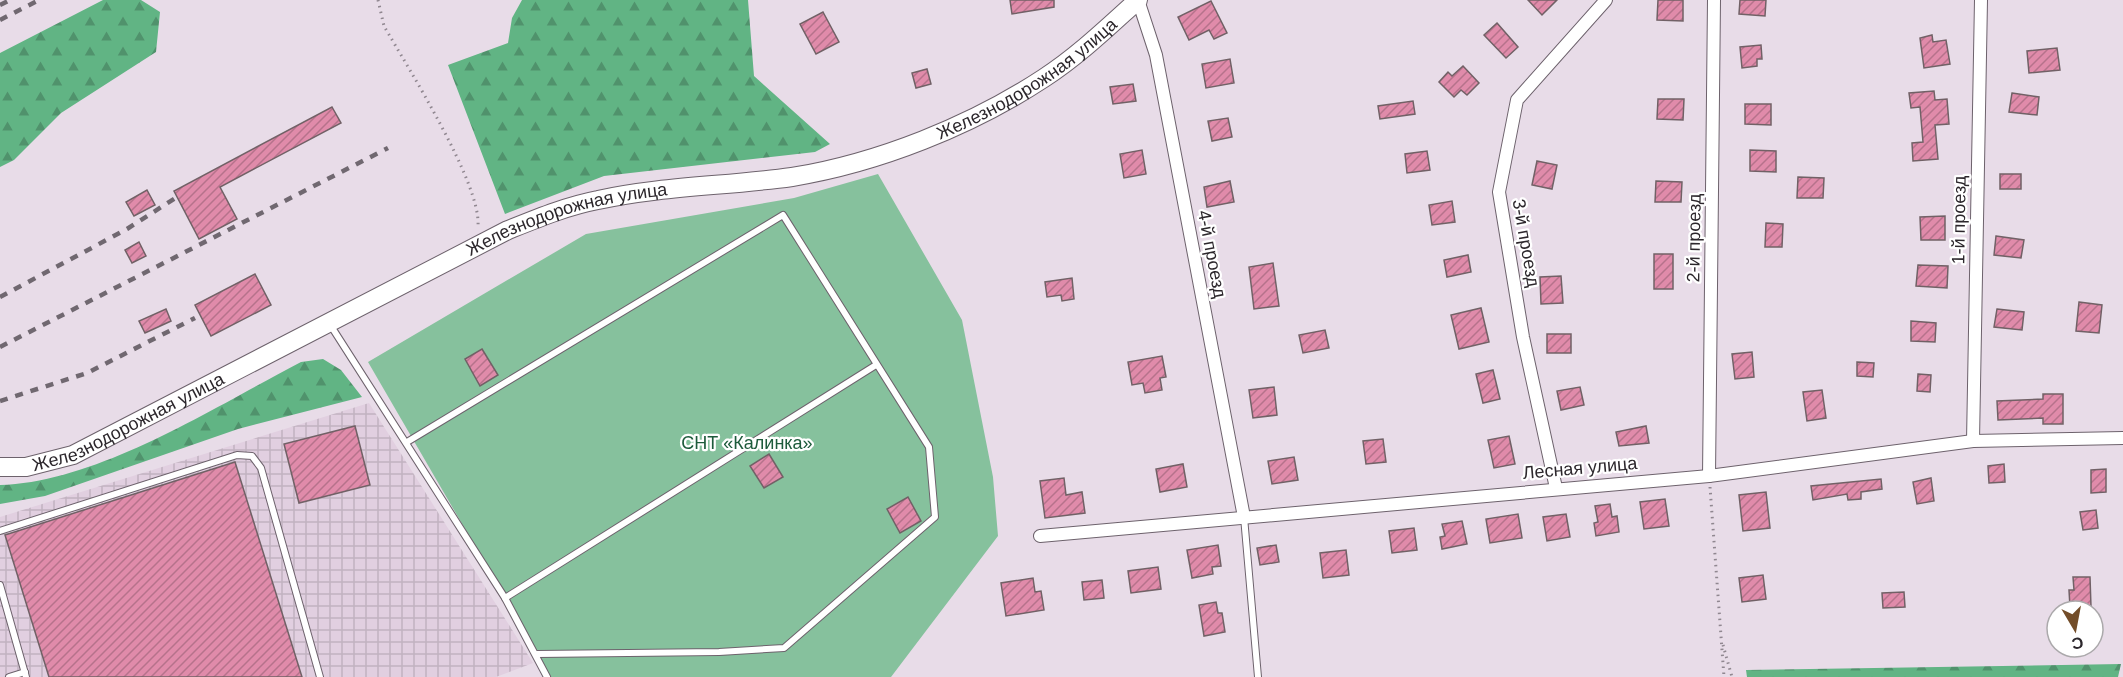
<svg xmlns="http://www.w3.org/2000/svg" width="2123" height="677" font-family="Arial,sans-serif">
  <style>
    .industrial { fill: url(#industrial-grid) }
    .forest { fill: url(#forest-firs) }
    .garden { fill: #86c19d }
    .building { fill: url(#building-hatch); stroke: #716166; stroke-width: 1.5 }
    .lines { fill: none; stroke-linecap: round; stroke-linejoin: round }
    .lane-casing { stroke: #6d626c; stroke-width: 8 }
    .street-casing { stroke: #6d626c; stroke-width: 14 }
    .secondary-casing { stroke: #6d626c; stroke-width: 20 }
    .path { stroke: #908790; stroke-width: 3; stroke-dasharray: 1.5 4.5; stroke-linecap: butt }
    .lane { stroke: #fff; stroke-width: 6 }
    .street { stroke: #fff; stroke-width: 12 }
    .secondary { stroke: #fff; stroke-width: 18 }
    .rail { stroke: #706870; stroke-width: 4.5; stroke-dasharray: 8 8; stroke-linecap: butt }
    .labels { text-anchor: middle; stroke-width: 4.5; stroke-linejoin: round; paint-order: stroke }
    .street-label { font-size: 18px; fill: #2c272c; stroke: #fff }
    .park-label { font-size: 18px; fill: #1d5b3b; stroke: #fff }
  </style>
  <defs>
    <pattern id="industrial-grid" width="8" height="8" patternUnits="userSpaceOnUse" patternTransform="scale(1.5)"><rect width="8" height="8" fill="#e1cfe0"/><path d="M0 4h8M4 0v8" fill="none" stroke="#c1b2c0"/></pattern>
    <pattern id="forest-firs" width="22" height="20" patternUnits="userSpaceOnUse" patternTransform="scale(1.5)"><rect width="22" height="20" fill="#61b484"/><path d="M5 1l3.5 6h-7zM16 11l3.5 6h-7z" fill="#50926c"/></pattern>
    <pattern id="building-hatch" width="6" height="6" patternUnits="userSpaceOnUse" patternTransform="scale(1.5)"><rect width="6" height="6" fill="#e08baa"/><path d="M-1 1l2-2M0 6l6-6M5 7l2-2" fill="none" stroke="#b6728b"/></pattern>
  </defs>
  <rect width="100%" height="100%" fill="#e8dce8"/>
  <path class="industrial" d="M369 403 533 663 496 677H0V517Z"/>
  <g class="forest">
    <path d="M103 0H141L160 12 156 52 61 113 14 160 0 167V53Z"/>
    <path d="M522 0H748L754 76 830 144 815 152 604 176 505 214 448 65 508 43 512 18Z"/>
    <path d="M323 359 341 370 362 397 238 429 45 496 0 504V485C99 482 214 407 301 362Z"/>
    <path d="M2121 664 2118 677H1747L1746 670Z"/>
  </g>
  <path class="garden" d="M878 174 962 320 993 477 998 536 891 677H551L368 362 586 234 794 198Z"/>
  <g class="building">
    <path d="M1010 0H1054V7L1012 14Z"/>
    <path d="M1528 0H1557L1542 15Z"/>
    <path d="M1658 0H1683V21L1657 20Z"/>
    <path d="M1740 0H1766L1765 16 1739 14Z"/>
    <path d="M1211 1 1227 33 1214 39 1209 30 1189 40 1178 17Z"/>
    <path d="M823 12 839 42 816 54 800 24Z"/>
    <path d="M1497 23 1518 47 1506 58 1484 35Z"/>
    <path d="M1932 35 1933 42 1946 40 1950 64 1924 68 1920 38Z"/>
    <path d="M1761 45 1762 59H1757V66L1742 68 1740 47Z"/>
    <path d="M2057 48 2060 70 2029 73 2027 51Z"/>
    <path d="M1230 59 1234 83 1206 88 1202 64Z"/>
    <path d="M1463 66 1479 83 1467 95 1461 90 1454 97 1439 82 1448 72 1452 76Z"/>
    <path d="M927 69 931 84 916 88 912 73Z"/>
    <path d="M1133 84 1136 101 1113 104 1110 87Z"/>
    <path d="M1934 91 1935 100 1947 99 1949 124 1935 125 1938 159 1913 161 1912 143 1923 142 1920 107 1911 108 1909 93Z"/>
    <path d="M2012 93 2039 97 2037 115 2009 112Z"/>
    <path d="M1658 99H1684L1683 120 1657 119Z"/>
    <path d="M1413 101 1415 114 1380 119 1378 106Z"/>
    <path d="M1745 104H1771V125L1745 124Z"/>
    <path d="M332 107 341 123 220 187 237 219 199 239 174 191Z"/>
    <path d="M1228 118 1232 137 1212 141 1208 121Z"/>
    <path d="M1142 150 1146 174 1124 178 1120 154Z"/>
    <path d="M1750 150 1776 151V172L1750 171Z"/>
    <path d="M1427 151 1430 170 1407 173 1405 154Z"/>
    <path d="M1537 161 1557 165 1552 189 1532 185Z"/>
    <rect x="2000" y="174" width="21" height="15"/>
    <path d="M1798 177 1824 178 1823 198H1797Z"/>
    <path d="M1230 181 1234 202 1207 207 1204 187Z"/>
    <path d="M1656 181 1682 182 1681 202H1655Z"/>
    <path d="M147 190 155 205 134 216 126 202Z"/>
    <path d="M1452 201 1455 222 1432 225 1429 205Z"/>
    <path d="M1945 216V240H1921L1920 217Z"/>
    <path d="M1766 223 1783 224 1782 247H1765Z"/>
    <path d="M1996 236 2024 240 2021 258 1994 255Z"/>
    <path d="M139 242 146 256 132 263 125 250Z"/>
    <rect x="1654" y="254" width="19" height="35"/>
    <path d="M1468 255 1471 272 1447 277 1444 260Z"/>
    <path d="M1273 263 1279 306 1254 309 1249 267Z"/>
    <path d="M1918 265 1948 266 1947 288 1916 286Z"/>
    <path d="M255 274 271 305 211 336 195 305Z"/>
    <path d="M1561 276 1563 303 1541 304 1540 277Z"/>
    <path d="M1072 278 1074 299 1062 301 1061 295 1047 297 1045 282Z"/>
    <path d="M2079 302 2102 305 2099 333 2076 331Z"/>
    <path d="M1481 308 1489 342 1459 349 1451 315Z"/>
    <path d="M166 309 171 321 145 333 139 321Z"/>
    <path d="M1997 309 2024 312 2022 330 1994 327Z"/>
    <path d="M1911 321 1936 323 1935 342 1911 341Z"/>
    <path d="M1325 330 1329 348 1303 353 1299 335Z"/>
    <rect x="1547" y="334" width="24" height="19"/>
    <path d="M482 349 498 375 480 386 465 359Z"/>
    <path d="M1752 352 1754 377 1735 379 1732 354Z"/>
    <path d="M1162 356 1166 377 1160 378 1162 390 1145 393 1143 383 1132 385 1128 362Z"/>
    <path d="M1857 362 1874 363 1873 377 1857 376Z"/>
    <path d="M1493 370 1500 399 1483 403 1476 374Z"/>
    <path d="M1918 374 1931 375 1930 392 1917 391Z"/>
    <path d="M1274 387 1277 415 1253 418 1249 390Z"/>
    <path d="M1580 387 1584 405 1561 410 1557 391Z"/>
    <path d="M1822 390 1826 418 1807 421 1803 392Z"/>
    <path d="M2043 394H2063V424H2043V418L1998 420 1997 401 2043 399Z"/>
    <path d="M355 426 370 485 299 503 284 444Z"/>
    <path d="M1646 426 1649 443 1619 446 1616 432Z"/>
    <path d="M1509 436 1515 464 1494 468 1488 440Z"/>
    <path d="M1383 439 1386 462 1366 464 1363 441Z"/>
    <path d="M769 454 783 477 764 488 750 466Z"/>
    <path d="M1294 457 1298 480 1272 484 1268 461Z"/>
    <path d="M235 462 302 677H49L5 535Z"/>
    <path d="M1183 464 1187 487 1160 492 1156 469Z"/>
    <path d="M2004 464 2005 482 1989 483 1988 466Z"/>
    <path d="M2106 469V492L2091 493V470Z"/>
    <path d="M1064 478 1066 495 1082 492 1085 513 1045 518 1040 481Z"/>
    <path d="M1931 478 1934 501 1917 504 1913 482Z"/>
    <path d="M1881 479 1882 489 1861 492V499L1848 500 1847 494 1813 500 1811 486Z"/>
    <path d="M1766 492 1770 528 1743 531 1739 495Z"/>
    <path d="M908 497 921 521 900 533 887 509Z"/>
    <path d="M1665 499 1669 526 1644 529 1640 502Z"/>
    <path d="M1610 504 1612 517 1617 516 1619 532 1596 536 1594 523 1598 522 1595 506Z"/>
    <path d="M2096 510 2098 528 2083 530 2080 512Z"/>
    <path d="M1518 514 1522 538 1490 543 1486 519Z"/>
    <path d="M1566 514 1570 537 1547 541 1543 517Z"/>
    <path d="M1462 521 1467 544 1442 549 1440 537 1445 536 1442 524Z"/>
    <path d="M1414 528 1417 550 1392 553 1389 531Z"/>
    <path d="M1218 545 1221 566 1212 567 1213 574 1192 578 1187 550Z"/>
    <path d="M1276 545 1279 562 1260 565 1257 548Z"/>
    <path d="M1346 550 1349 575 1323 578 1320 553Z"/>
    <path d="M1158 567 1161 589 1131 593 1128 571Z"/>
    <path d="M1763 575 1766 599 1742 602 1739 578Z"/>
    <path d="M2073 577H2090L2091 607H2070L2069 590H2074Z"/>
    <path d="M1033 578 1035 592 1041 591 1044 610 1006 616 1001 583Z"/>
    <path d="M1102 580 1104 598 1084 600 1082 582Z"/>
    <path d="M1904 592 1905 607 1883 608 1882 593Z"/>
    <path d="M1216 602 1218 613H1222L1225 632 1204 636 1199 605Z"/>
  </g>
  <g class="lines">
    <g class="lane-casing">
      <g id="lane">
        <path d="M331 326 505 598 547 677"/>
        <path d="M407 442 783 215 929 447 935 517 784 648 719 652 537 654"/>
        <path d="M1244 517 1258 677"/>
        <path d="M0 531 237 455 252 456 261 468 320 677"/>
        <path d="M0 585 26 677"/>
        <path d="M505 598 876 365"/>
        <path d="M9 677 25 672"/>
      </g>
    </g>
    <g class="street-casing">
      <g id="street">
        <path d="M1138 0 1156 55 1244 517"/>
        <path d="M1973 441 1981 0"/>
        <path d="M1709 476 1714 0"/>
        <path d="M1556 488 1523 337 1499 192 1517 100 1606 0"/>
        <path d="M1040 536 1709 476 1973 441 2123 438"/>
      </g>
    </g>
    <g class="secondary-casing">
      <g id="secondary">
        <path id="s1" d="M0 467H26L73 455 508 230C538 218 567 206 598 200 662 186 728 186 792 177 878 163 971 126 1044 78 1078 56 1108 27 1138 0"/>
      </g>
    </g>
    <g class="path">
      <path d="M378 0 384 26C408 68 481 183 478 226"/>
      <path d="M1710 487 1724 677"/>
      <path d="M1723 645 1732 677"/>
    </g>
    <use href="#lane" class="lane"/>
    <use href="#street" class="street"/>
    <use href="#secondary" class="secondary"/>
    <g class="rail">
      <path d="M0 5 10 0"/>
      <path d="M0 20 39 0"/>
      <path d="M0 297 127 229 177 197"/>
      <path d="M0 347 388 148"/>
      <path d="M0 401 87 373 195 318"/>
    </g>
  </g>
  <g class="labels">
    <g class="street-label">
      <text dy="6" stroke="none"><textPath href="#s1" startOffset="1112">Железнодорожная улица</textPath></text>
      <text transform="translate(1959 220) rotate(-89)" y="6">1-й проезд</text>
      <text dy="6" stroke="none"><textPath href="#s1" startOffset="624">Железнодорожная улица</textPath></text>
      <text transform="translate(1694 238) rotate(-89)" y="6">2-й проезд</text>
      <text transform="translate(1526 243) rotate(80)" y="6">3-й проезд</text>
      <text transform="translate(1212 254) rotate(79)" y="6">4-й проезд</text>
      <text dy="6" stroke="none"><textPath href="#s1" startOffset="138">Железнодорожная улица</textPath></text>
      <text transform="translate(1580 468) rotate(-5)" y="6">Лесная улица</text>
    </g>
    <g class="park-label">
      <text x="747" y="449">СНТ «Калинка»</text>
    </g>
  </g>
  <g transform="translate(2075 629) rotate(170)"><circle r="28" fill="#ffffff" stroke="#aba9ab" stroke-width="1.5"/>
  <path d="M0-4.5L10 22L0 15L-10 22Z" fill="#734d29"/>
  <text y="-9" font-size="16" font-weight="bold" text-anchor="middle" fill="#2c272c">С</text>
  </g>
</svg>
